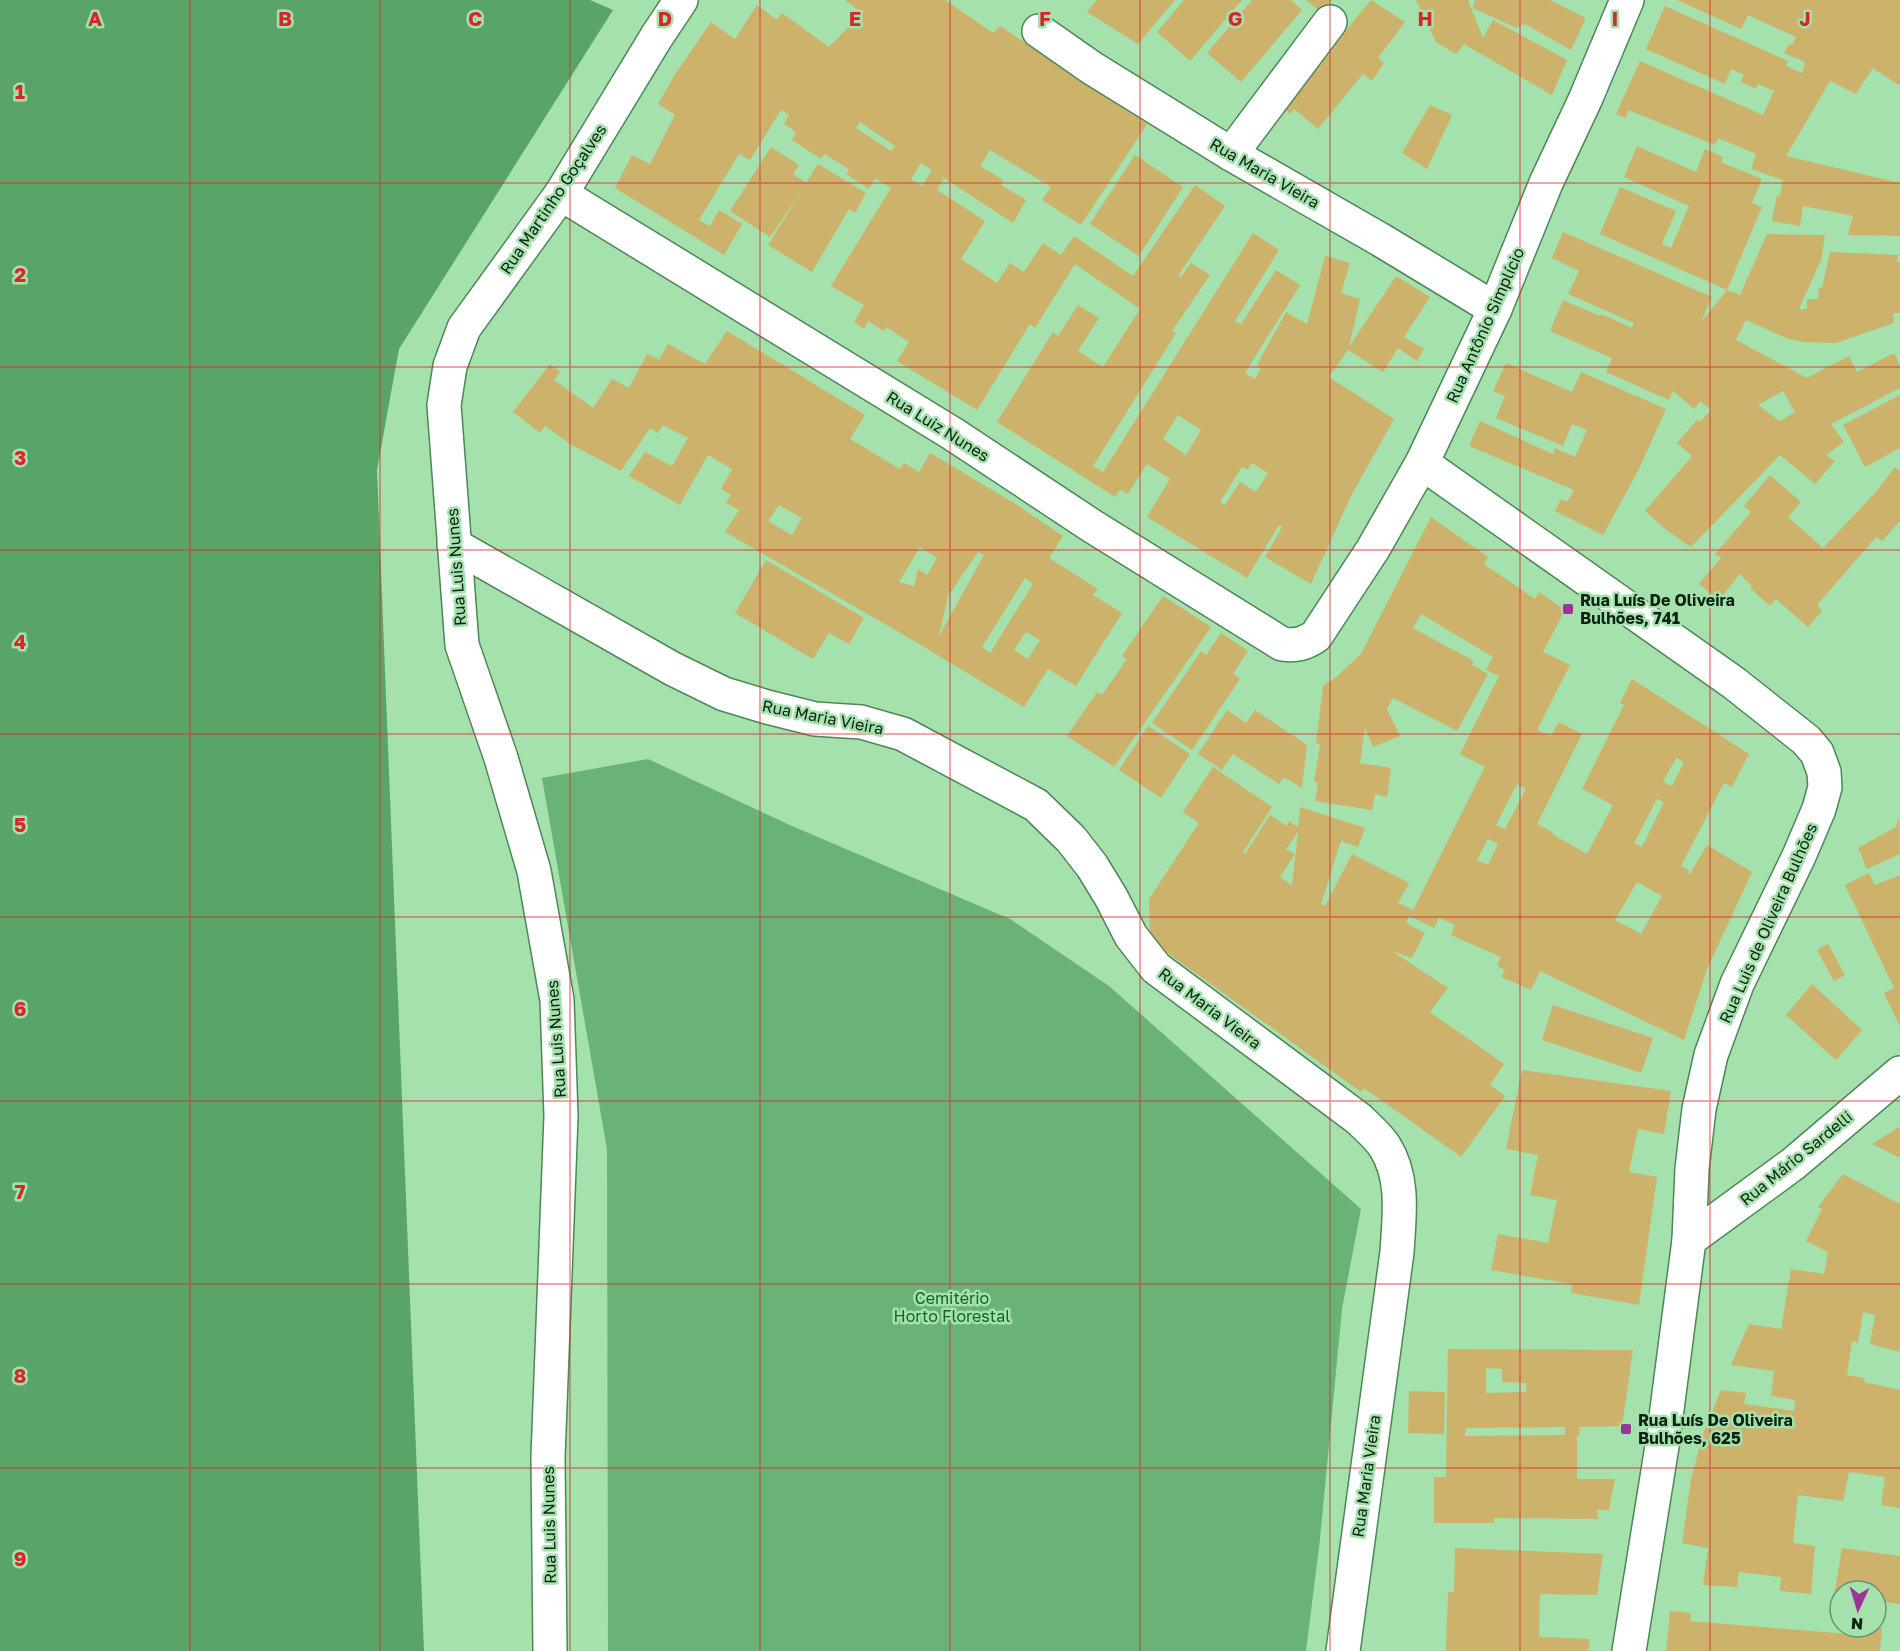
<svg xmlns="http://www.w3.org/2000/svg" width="1900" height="1651" font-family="'Golos Text',sans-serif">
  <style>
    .green { fill: #6ab378 }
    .forest { fill: #59a569 }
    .building { fill: #cdb26c; fill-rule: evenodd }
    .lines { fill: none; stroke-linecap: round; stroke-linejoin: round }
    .minor-casing { stroke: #4d8758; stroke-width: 36 }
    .minor { stroke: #fff; stroke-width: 33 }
    .grid { fill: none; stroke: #d62828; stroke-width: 1.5; stroke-opacity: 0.55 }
    .poi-dot { fill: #9a3498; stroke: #a4e1ad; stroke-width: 2 }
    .labels { text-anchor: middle; stroke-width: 5; stroke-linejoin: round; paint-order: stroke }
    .street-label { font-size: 16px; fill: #0b2311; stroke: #a4e1ad }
    .poi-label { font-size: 16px; font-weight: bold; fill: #0b2311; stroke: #a4e1ad; text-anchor: start }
    .park-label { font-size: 16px; fill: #0e642b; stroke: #a4e1ad }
    .grid-label { font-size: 20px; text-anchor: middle; font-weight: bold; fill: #d62828; stroke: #a4e1ad; stroke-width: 5; stroke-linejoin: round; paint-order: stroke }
  </style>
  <rect width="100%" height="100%" fill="#a4e1ad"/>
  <path class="green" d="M648 759 792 826 1010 919 1109 986 1361 1209 1342 1309 1320 1539 1306 1651H608L607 1149 542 778Z"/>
  <path class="forest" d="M0 0H590L613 10 399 349 377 470 424 1651H0Z"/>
  <g class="building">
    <path d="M845 0H945L993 33 1000 26 1147 124 1081 225 1042 200 1051 187 990 150 980 166 1003 180 1001 185 1026 200 1013 223 944 178 937 190 985 221 961 259 997 283 1010 263 1024 272 1043 243 1061 255 1074 236 1133 276 1195 185 1225 206 1178 276 1181 277 1191 263 1210 275 1172 331 1176 333 1093 466 1103 472 1253 233 1279 250 1235 321 1241 324 1276 270 1300 285 1245 373 1255 379 1261 368 1257 365 1286 312 1307 324 1325 256 1350 263 1341 293 1360 299 1349 347 1396 276 1430 297 1404 337 1424 349 1417 361 1398 348 1383 372 1348 350 1329 377 1394 419 1351 496 1311 584 1265 557 1282 527 1279 525 1247 578 1147 517 1170 479 1147 464 1128 494 1120 490 1115 497 997 422 1053 332 1058 336 1078 305 1099 318 1078 351 1103 367 1140 309 1075 264 1035 328 1030 324 977 410 897 361 909 342 886 327 884 331 868 321 864 329 854 322 864 305 831 286 891 188 875 178 869 189 846 174 849 169 824 154 821 159 792 140 796 132 784 124 789 115 781 110 750 160 739 154 699 220 710 226 719 210 742 224 724 255 615 188 632 155 650 164 675 115 658 104 676 73 711 22 735 39 757 5 777 20 782 13 829 47 862 13ZM860 122 895 146 891 151 856 128ZM921 163 932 170 922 186 911 179ZM1178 415 1201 430 1186 455 1163 439ZM1252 463 1268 473 1256 492 1240 482 1225 505 1220 502 1242 467 1248 470Z"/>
    <path d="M1097 0H1175L1138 44 1087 12Z"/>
    <path d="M1184 0H1242L1190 61 1157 32Z"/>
    <path d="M1252 0H1291L1302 10 1241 82 1207 53Z"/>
    <path d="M1306 0H1332L1321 12Z"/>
    <path d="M1371 0 1405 22 1378 58 1384 63 1372 81 1363 74 1318 129 1294 109 1290 114 1283 107Z"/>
    <path d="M1416 0H1468L1483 38 1493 20 1567 60 1552 95 1464 44 1456 54 1436 42Z"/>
    <path d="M1475 0H1550L1586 18 1571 50 1525 24 1516 28 1473 8Z"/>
    <path d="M1677 0H1900V86L1873 68 1856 94 1830 81 1786 156 1900 183V236L1848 235 1853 216 1803 206 1800 226 1772 221 1777 195 1780 196 1783 180 1751 169 1756 154 1718 138 1715 145 1628 110 1626 118 1616 114 1640 61 1763 115 1774 91 1758 84 1756 89 1741 82 1744 75 1731 69 1725 84 1646 49 1665 6 1788 61 1786 66 1802 73 1805 62 1784 53 1789 44 1792 45 1796 37 1748 15 1741 29Z"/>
    <path d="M1430 105 1452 115 1427 169 1402 153Z"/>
    <path d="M1637 146 1696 172 1705 149 1723 157 1721 162 1762 179 1752 203 1762 207 1727 290 1740 295 1767 234 1825 235 1821 260 1799 309H1807V299H1818L1819 287 1822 288 1830 252 1898 255 1897 262H1900V313H1893L1894 322 1891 324 1836 343 1803 342 1786 338 1746 320 1736 340 1807 378 1849 356 1857 372 1894 353 1900 365V388L1831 424 1844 442 1826 455 1835 461 1815 484 1780 455 1691 547 1665 529 1645 511 1692 456 1677 443 1698 419 1700 422 1711 410 1700 401 1694 409 1673 391 1669 400 1606 372 1612 358 1550 331 1563 300 1600 316 1601 314 1632 328 1634 323 1568 294 1579 271 1552 258 1563 232 1712 297 1701 322 1727 290 1600 234 1620 187 1676 211 1662 244 1671 248 1689 206 1624 177ZM1783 391 1795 412 1780 421 1758 405Z"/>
    <path d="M771 147 799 165 793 174 806 183 818 164 866 193 855 213 849 209 812 272 768 245 801 192 770 237 730 211Z"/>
    <path d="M1135 155 1183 187 1139 256 1090 224Z"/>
    <path d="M727 331 865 415 850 439 900 469 904 463 919 472 930 453 1014 503 1063 536 1049 558 1098 589 1093 595 1122 613 1076 686 1048 669 1024 707 904 635 725 532 739 510 726 503 731 495 721 489 732 469 708 455 680 505 629 476 645 452 672 466 688 438 663 425 658 433 650 428 621 471 570 444 545 426 540 433 513 412 550 364 560 372 554 380 593 408 612 379 629 388 647 354 659 360 668 344 705 364ZM779 505 802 518 792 535 768 521ZM920 547 937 558 927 575 918 569 914 586 899 582ZM978 552 984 555 939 636 948 596ZM1025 578 1033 584 990 653 982 647ZM1026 632 1040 640 1028 659 1014 650Z"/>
    <path d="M1506 363 1572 392 1581 372 1666 409 1639 469 1603 535 1555 511 1561 499 1567 502 1574 490 1469 446 1480 421 1553 454 1555 448 1575 457 1587 430 1572 424 1563 446 1496 418 1505 396 1493 391Z"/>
    <path d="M1900 395V448L1865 467 1843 425Z"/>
    <path d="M1895 467 1900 471V521L1882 541 1876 537 1817 605 1822 611 1808 627 1776 599 1770 606 1750 588 1752 586 1740 574 1719 600 1699 584 1721 558 1715 554 1751 512 1744 506 1770 475 1801 502 1788 517 1823 548 1876 492Z"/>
    <path d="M1431 517 1488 557 1484 564 1535 599 1539 592 1565 610 1543 652 1570 665 1537 730 1551 736 1559 722 1582 734 1537 824 1554 833 1552 834 1587 854 1613 805 1582 789 1624 705 1620 703 1632 679 1749 754 1732 787 1724 783 1681 866 1689 870 1688 873 1690 874 1707 845 1752 872 1707 969 1684 1040 1540 971 1531 990 1501 977 1505 970 1497 966 1501 957 1451 935 1455 925 1439 918 1434 928 1409 916 1406 923 1425 933 1412 958 1392 951 1448 988 1430 1012 1504 1064 1490 1085 1505 1096 1461 1157 1364 1088 1361 1092 1169 954 1150 943 1149 899 1199 823 1183 812 1213 767 1272 807 1243 852 1245 854 1270 815 1287 826 1289 821 1298 827 1300 807 1365 828 1358 847 1341 841 1321 904 1325 906 1352 854 1409 883 1398 903 1413 910 1485 767 1460 754 1499 676 1486 670 1493 657 1421 614 1413 628 1474 661 1472 665 1488 674 1457 731 1393 698 1387 709 1400 736 1373 747 1365 728 1360 763 1391 768 1387 797 1375 794 1372 810 1315 801 1318 782H1314L1320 744H1316L1323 686 1335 678 1361 654ZM1676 758 1684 762 1672 786 1663 782ZM1517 784 1526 789 1505 829 1496 825ZM1657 799 1664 802 1642 847 1634 843ZM1298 832 1292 885 1280 877 1295 854 1286 849ZM1488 839 1498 844 1488 865 1477 860ZM1637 882 1662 896 1641 934 1615 920Z"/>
    <path d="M766 560 864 618 849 644 829 633 813 659 735 613Z"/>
    <path d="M1163 596 1211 627 1114 767 1067 736 1097 692 1102 695 1127 659 1122 656Z"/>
    <path d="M1221 633 1248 651 1233 674 1240 679 1192 750 1152 723 1201 651 1206 655Z"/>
    <path d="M1227 710 1246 723 1255 710 1307 745 1302 788 1284 777 1279 784 1233 754 1222 770 1198 754Z"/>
    <path d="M1148 726 1190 754 1161 798 1119 770Z"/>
    <path d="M1899 816 1900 854 1867 869 1858 848 1896 827Z"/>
    <path d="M1869 873 1875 885 1900 875V1027L1884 993 1894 988 1845 885Z"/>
    <path d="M1828 944 1845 975 1834 981 1817 950Z"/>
    <path d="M1812 984 1862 1030 1836 1060 1786 1015Z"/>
    <path d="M1553 1005 1653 1038 1641 1073 1542 1040Z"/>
    <path d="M1522 1070 1671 1091 1664 1134 1638 1129 1629 1172 1657 1177 1639 1305 1571 1293 1572 1284 1491 1270 1498 1234 1548 1243 1557 1200 1530 1195 1538 1155 1506 1149Z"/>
    <path d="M1899 1127H1900V1158L1872 1144Z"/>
    <path d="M1843 1174 1900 1204V1352L1870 1344 1875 1315 1863 1312 1858 1343 1852 1341 1847 1375 1865 1378 1864 1382 1900 1390V1508L1881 1505 1885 1477 1849 1472 1843 1501 1798 1495 1793 1543 1815 1546 1811 1594 1780 1591 1781 1577 1739 1572 1737 1587 1703 1585 1708 1548 1682 1543 1691 1479 1703 1434 1721 1390 1746 1393 1744 1404 1794 1411 1795 1400 1771 1396 1774 1371 1731 1365 1749 1324 1781 1329 1791 1269 1824 1274 1828 1252 1806 1241 1822 1209 1818 1207Z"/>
    <path d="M1448 1349 1633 1350 1622 1426 1579 1427 1580 1436 1577 1435V1479H1615L1609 1510H1597L1598 1519 1494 1518V1523H1434V1477H1446ZM1486 1368 1502 1369V1382L1526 1383V1392L1486 1393ZM1565 1427V1435L1465 1436 1466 1428Z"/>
    <path d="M1409 1391 1445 1392 1444 1434 1408 1433Z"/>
    <path d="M1455 1548 1603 1554 1597 1595 1540 1594 1539 1637 1590 1639 1588 1651H1446L1448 1592H1454Z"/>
    <path d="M1842 1548 1900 1556V1604L1876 1601V1591H1840V1596H1834Z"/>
    <path d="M1670 1611 1691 1613 1690 1621 1848 1634 1849 1627 1882 1628 1880 1651H1666Z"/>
  </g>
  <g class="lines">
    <g class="minor-casing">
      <g id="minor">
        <path d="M1039 31 1092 68 1231 154 1381 240 1495 309"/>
        <path d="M1231 154 1330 22"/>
        <path d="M561 194 953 434 1092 526 1282 644C1296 646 1304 644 1316 636L1373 549 1422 463 1495 309 1546 183 1585 100 1627 0"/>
        <path d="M1422 463 1734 683 1806 740 1817 753 1824 772 1825 787 1819 809 1799 856 1737 984 1711 1055 1699 1109 1692 1169 1689 1240 1663 1440 1629 1651"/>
        <path d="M454 545 673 669 724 694 767 707 815 719 861 722 903 734 1036 805 1071 839 1092 866 1111 897 1131 936 1156 968 1359 1119C1368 1128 1379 1137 1385 1147 1405 1179 1399 1217 1397 1252L1343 1651"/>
        <path d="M1689 1240 1793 1164 1900 1073"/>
        <path d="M550 1651 548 1457 561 1116 557 1000 534 871 501 758 462 645 444 405 450 366 464 328 561 194 657 36 681 0"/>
      </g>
    </g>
    <use href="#minor" class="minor"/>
  </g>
  <path class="grid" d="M190 0V1651M380 0V1651M570 0V1651M760 0V1651M950 0V1651M1140 0V1651M1330 0V1651M1520 0V1651M1710 0V1651M0 183H1900M0 367H1900M0 550H1900M0 734H1900M0 917H1900M0 1101H1900M0 1284H1900M0 1468H1900"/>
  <g class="poi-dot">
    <rect x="1562" y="603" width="12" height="12" rx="3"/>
    <rect x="1620" y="1423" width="12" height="12" rx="3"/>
  </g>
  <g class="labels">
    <g class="street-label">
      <text transform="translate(1265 173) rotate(30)" y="6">Rua Maria Vieira</text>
      <text transform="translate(553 199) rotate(-56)" y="6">Rua Martinho Goçalves</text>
      <text transform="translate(1485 325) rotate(-66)" y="6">Rua Antônio Simplício</text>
      <text transform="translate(938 426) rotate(32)" y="6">Rua Luiz Nunes</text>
      <text transform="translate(456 567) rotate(-94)" y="6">Rua Luis Nunes</text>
      <text transform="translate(823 717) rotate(11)" y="6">Rua Maria Vieira</text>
      <text transform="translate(1768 923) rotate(-66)" y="6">Rua Luis de Oliveira Bulhões</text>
      <text transform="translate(1210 1008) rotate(37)" y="6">Rua Maria Vieira</text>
      <text transform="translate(556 1039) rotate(-94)" y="6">Rua Luis Nunes</text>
      <text transform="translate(1796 1158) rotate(-39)" y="6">Rua Mário Sardelli</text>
      <text transform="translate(1366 1476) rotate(-82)" y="6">Rua Maria Vieira</text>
      <text transform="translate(549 1525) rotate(-91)" y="6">Rua Luis Nunes</text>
    </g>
    <g class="poi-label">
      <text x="1580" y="606">Rua Luís De Oliveira<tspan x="1580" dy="18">Bulhões, 741</tspan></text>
      <text x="1638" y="1426">Rua Luís De Oliveira<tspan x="1638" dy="18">Bulhões, 625</tspan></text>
    </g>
    <g class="park-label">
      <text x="952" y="1304">Cemitério<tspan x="952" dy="18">Horto Florestal</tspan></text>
    </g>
  </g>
  <g class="grid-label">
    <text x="95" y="26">A</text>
    <text x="285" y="26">B</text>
    <text x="475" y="26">C</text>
    <text x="665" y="26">D</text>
    <text x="855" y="26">E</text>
    <text x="1045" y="26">F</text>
    <text x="1235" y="26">G</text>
    <text x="1425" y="26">H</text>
    <text x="1615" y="26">I</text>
    <text x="1805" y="26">J</text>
    <text x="20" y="99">1</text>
    <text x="20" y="282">2</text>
    <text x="20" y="465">3</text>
    <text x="20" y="649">4</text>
    <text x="20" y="832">5</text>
    <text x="20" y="1016">6</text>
    <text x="20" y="1199">7</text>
    <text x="20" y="1383">8</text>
    <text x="20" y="1566">9</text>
  </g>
  <g transform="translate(1858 1609) rotate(184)"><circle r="28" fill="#a4e1ad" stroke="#67956f" stroke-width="1.5"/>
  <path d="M0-4.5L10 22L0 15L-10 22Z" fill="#9a3498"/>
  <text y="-9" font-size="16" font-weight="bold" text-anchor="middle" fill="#0b2311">N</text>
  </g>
</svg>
